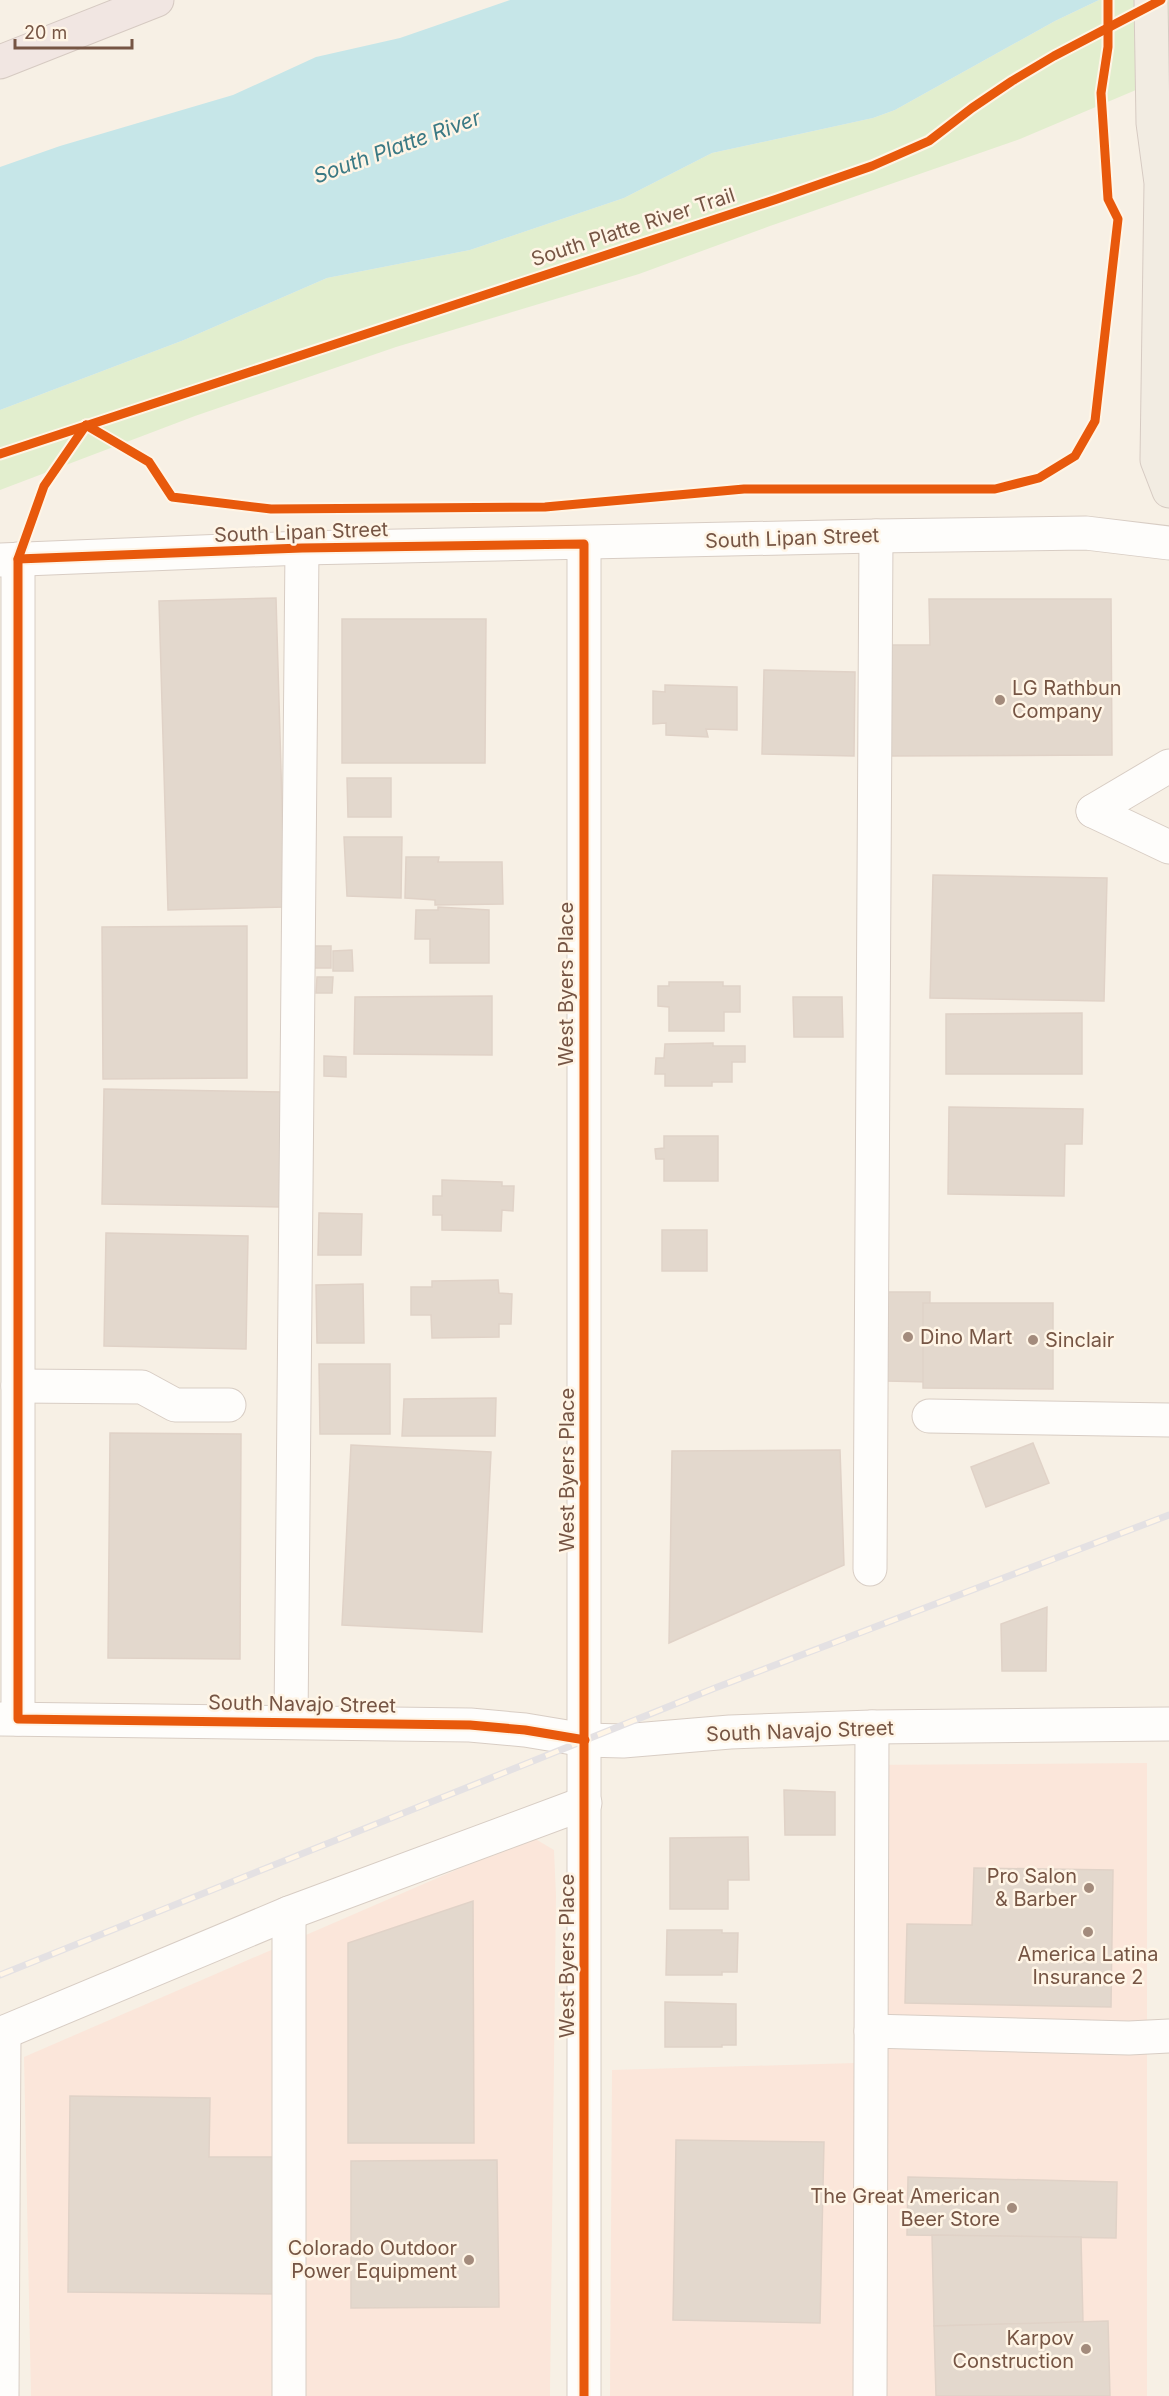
<svg xmlns="http://www.w3.org/2000/svg" width="1169" height="2396" font-family="Inter,sans-serif">
  <style>
    .commercial { fill: #fbe6da }
    .green { fill: #e2eece }
    .water { fill: #c6e6e8 }
    .building { fill: #e3d8cd; stroke: #e0d2c7; stroke-width: 1.5 }
    .lines { fill: none; stroke-linecap: round; stroke-linejoin: round }
    .minor-casing { stroke: #d8cdc4; stroke-width: 35 }
    .major-casing { stroke: #d6cac2; stroke-width: 35 }
    .highway-casing { stroke: #d6cac2; stroke-width: 35 }
    .minor { stroke: #fefdfb; stroke-width: 33 }
    .major { stroke: #f2ece2; stroke-width: 33 }
    .highway { stroke: #f1e6e2; stroke-width: 33 }
    .rail-casing { stroke: #e4e1e3; stroke-width: 7 }
    .rail { stroke: #fff5e6; stroke-width: 4.5; stroke-dasharray: 14; stroke-linecap: butt }
    .cycleway-casing { stroke: #fff5e6; stroke-width: 13 }
    .cycleway { stroke: #e8590c; stroke-width: 9 }
    .poi-dot { fill: #a38b7c; stroke: #fff5e6; stroke-width: 2 }
    .labels { text-anchor: middle; stroke-width: 5; stroke-linejoin: round; paint-order: stroke }
    .street-label { font-size: 20px; fill: #765544; stroke: #fff5e6 }
    .poi-label { font-size: 20px; fill: #765544; stroke: #fff5e6; text-anchor: end }
    .water-label { font-size: 21px; font-style: italic; fill: #3a7984; stroke: #fff5e6 }
  </style>
  <rect width="100%" height="100%" fill="#f7f0e5"/>
  <g class="commercial">
    <path d="M1147 1763V2396H610L612 2070 855 2063 857 1765Z"/>
    <path d="M532 1837 554 1850 556 1896 550 2396H31L24 2057Z"/>
  </g>
  <path class="green" d="M1099 0H1169V76L1020 139 770 226 639 274 396 347 195 416 0 490V410L184 340 327 278 470 250 624 198 712 153 873 118 895 110 1055 21Z"/>
  <path class="water" d="M510 0H1099L1055 21 895 110 873 118 712 153 624 198 470 250 327 278 184 340 0 410V167L60 146 233 95 316 57 400 38Z"/>
  <g class="building">
    <path d="M276 598 285 907 168 910 159 601Z"/>
    <path d="M929 599H1111L1112 755 888 756V645H930Z"/>
    <path d="M342 619H486L485 763H342Z"/>
    <path d="M764 670 855 672 854 756 762 754Z"/>
    <path d="M665 685 737 687V730L706 729 708 737 666 735V723L653 724V691L665 692Z"/>
    <path d="M347 778H391V817H348Z"/>
    <path d="M344 837H402L401 898 347 896Z"/>
    <path d="M406 857H439L438 862H502L503 904 435 905V900L405 898Z"/>
    <path d="M933 875 1107 878 1104 1001 930 998Z"/>
    <path d="M438 907 489 910V963H430V939H415L416 910H438Z"/>
    <path d="M247 926V1078L103 1079 102 927Z"/>
    <rect x="314" y="946" width="17" height="22"/>
    <path d="M352 950 353 971H333V951Z"/>
    <path d="M317 977H333L332 993H316Z"/>
    <path d="M669 982H723V986H740V1012H724V1031H669V1007L658 1006V986H669Z"/>
    <path d="M492 996V1055L354 1054 355 997Z"/>
    <path d="M793 997H842L843 1037H794Z"/>
    <path d="M1082 1013V1074H946V1014Z"/>
    <path d="M713 1043V1046H745V1062H732V1082H712V1086H665V1074H655L656 1058H664L665 1044Z"/>
    <path d="M324 1056 346 1057V1077L324 1076Z"/>
    <path d="M104 1089 282 1092 280 1207 102 1204Z"/>
    <path d="M949 1107 1083 1109 1082 1144H1065L1064 1196 948 1194Z"/>
    <path d="M664 1136H718V1181H664V1159H656L655 1149 664 1148Z"/>
    <path d="M442 1180 502 1182V1186H514L513 1211 502 1210 501 1231 442 1230V1215H433V1196H442Z"/>
    <path d="M319 1213 362 1214 361 1255H318Z"/>
    <rect x="662" y="1230" width="45" height="41"/>
    <path d="M106 1233 248 1236 246 1349 104 1346Z"/>
    <path d="M498 1280 499 1293 512 1294 511 1324H499V1337L432 1338 431 1315H411V1287H432V1281Z"/>
    <path d="M363 1284 364 1343H317L316 1285Z"/>
    <path d="M888 1292H930L929 1382 887 1381Z"/>
    <path d="M923 1303H1053V1389L923 1388Z"/>
    <path d="M319 1364H390V1434H320Z"/>
    <path d="M496 1398 495 1436H402L404 1399Z"/>
    <path d="M110 1433 241 1434 240 1659 108 1658Z"/>
    <path d="M1033 1443 1049 1483 986 1507 971 1467Z"/>
    <path d="M351 1445 491 1452 482 1632 342 1625Z"/>
    <path d="M840 1450 844 1565 669 1643 672 1451Z"/>
    <path d="M1047 1607 1046 1671H1002L1001 1624Z"/>
    <path d="M784 1790 835 1792V1835H785Z"/>
    <path d="M748 1837 749 1880H728V1909H670V1838Z"/>
    <path d="M974 1868 1113 1870 1111 2007 905 2003 907 1924 972 1925Z"/>
    <path d="M473 1901 474 2143H348V1943Z"/>
    <path d="M667 1930H722V1933H738L737 1972H722V1975H666Z"/>
    <path d="M665 2002 736 2004V2045H722V2047H665Z"/>
    <path d="M70 2096 210 2098 209 2157H280L278 2294 68 2292Z"/>
    <path d="M676 2140 824 2142 820 2323 673 2320Z"/>
    <path d="M497 2160 499 2307 351 2308V2161Z"/>
    <path d="M908 2177 1117 2182 1116 2238 907 2235Z"/>
    <path d="M932 2235 1081 2237 1083 2323 934 2326Z"/>
    <path d="M1108 2321 1110 2396H936L934 2326Z"/>
  </g>
  <g class="lines">
    <g class="minor-casing">
      <g id="minor">
        <path d="M584 544V2396"/>
        <path d="M18 559V1719"/>
        <path d="M0 560 302 548 876 536 1086 533 1169 543"/>
        <path d="M1093 811 1169 766"/>
        <path d="M1093 811 1169 847"/>
        <path d="M18 1386 142 1387 175 1405H229"/>
        <path d="M929 1416 1169 1420"/>
        <path d="M870 1569 876 536"/>
        <path d="M0 1719 470 1725 525 1730 585 1740 623 1741 730 1732 872 1727 1169 1724"/>
        <path d="M291 1722 302 548"/>
        <path d="M289 1913V2396"/>
        <path d="M871 2031 1129 2038 1169 2036"/>
        <path d="M0 2034 289 1913 585 1803"/>
        <path d="M2 2396 4 2032"/>
        <path d="M870 2396 872 1727"/>
      </g>
    </g>
    <g class="major-casing">
      <path id="major" d="M1151 0 1153 123 1161 183 1157 460 1169 491"/>
    </g>
    <g class="highway-casing">
      <path id="highway" d="M0 62 157 0"/>
    </g>
    <use href="#minor" class="minor"/>
    <use href="#major" class="major"/>
    <use href="#highway" class="highway"/>
    <g class="rail-casing">
      <path id="rail" d="M0 1975 715 1688 1169 1515"/>
    </g>
    <use href="#rail" class="rail"/>
    <g class="cycleway-casing">
      <g id="cycleway">
        <path d="M86 425 44 486 18 559V1719L470 1725 525 1730 585 1740"/>
        <path d="M86 425 149 462 172 497 271 509 545 507 744 489H995L1039 478 1075 456 1095 421 1118 219 1108 199 1101 93 1108 47V0"/>
        <path d="M0 454 777 199 872 166 929 141 972 108 1012 81 1054 56 1161 0"/>
        <path d="M18 559 302 548 584 544V2396"/>
      </g>
    </g>
    <use href="#cycleway" class="cycleway"/>
  </g>
  <g class="poi-dot">
    <circle cx="1000" cy="700" r="6"/>
    <circle cx="908" cy="1337" r="6"/>
    <circle cx="1033" cy="1340" r="6"/>
    <circle cx="1089" cy="1888" r="6"/>
    <circle cx="1088" cy="1932" r="6"/>
    <circle cx="1012" cy="2208" r="6"/>
    <circle cx="469" cy="2260" r="6"/>
    <circle cx="1086" cy="2349" r="6"/>
  </g>
  <g class="labels">
    <g class="street-label">
      <text transform="translate(633 227) rotate(-18)" y="7">South Platte River Trail</text>
      <text transform="translate(301 532) rotate(-2)" y="7">South Lipan Street</text>
      <text transform="translate(792 538) rotate(-2)" y="7">South Lipan Street</text>
      <text transform="translate(566 984) rotate(-90)" y="7">West Byers Place</text>
      <text transform="translate(567 1470) rotate(-90)" y="7">West Byers Place</text>
      <text transform="translate(302 1704) rotate(1)" y="7">South Navajo Street</text>
      <text transform="translate(800 1731) rotate(-2)" y="7">South Navajo Street</text>
      <text transform="translate(567 1956) rotate(-90)" y="7">West Byers Place</text>
    </g>
    <g class="poi-label">
      <text x="1012" y="695" text-anchor="start">LG Rathbun<tspan x="1012" dy="23">Company</tspan></text>
      <text x="920" y="1344" text-anchor="start">Dino Mart</text>
      <text x="1045" y="1347" text-anchor="start">Sinclair</text>
      <text x="1077" y="1883">Pro Salon<tspan x="1077" dy="23">&amp; Barber</tspan></text>
      <text x="1088" y="1961" text-anchor="middle">America Latina<tspan x="1088" dy="23">Insurance 2</tspan></text>
      <text x="1000" y="2203">The Great American<tspan x="1000" dy="23">Beer Store</tspan></text>
      <text x="457" y="2255">Colorado Outdoor<tspan x="457" dy="23">Power Equipment</tspan></text>
      <text x="1074" y="2345">Karpov<tspan x="1074" dy="23">Construction</tspan></text>
    </g>
    <g class="water-label">
      <text transform="translate(397 147) rotate(-20)" y="7">South Platte River</text>
    </g>
  </g>
  <path d="M15 39v9h117v-9" fill="none" stroke="#765544" stroke-width="3"/>
  <text x="24" y="39" font-size="18" fill="#765544" stroke="#fff5e6" stroke-width="4.5" paint-order="stroke">20 m</text>
</svg>
